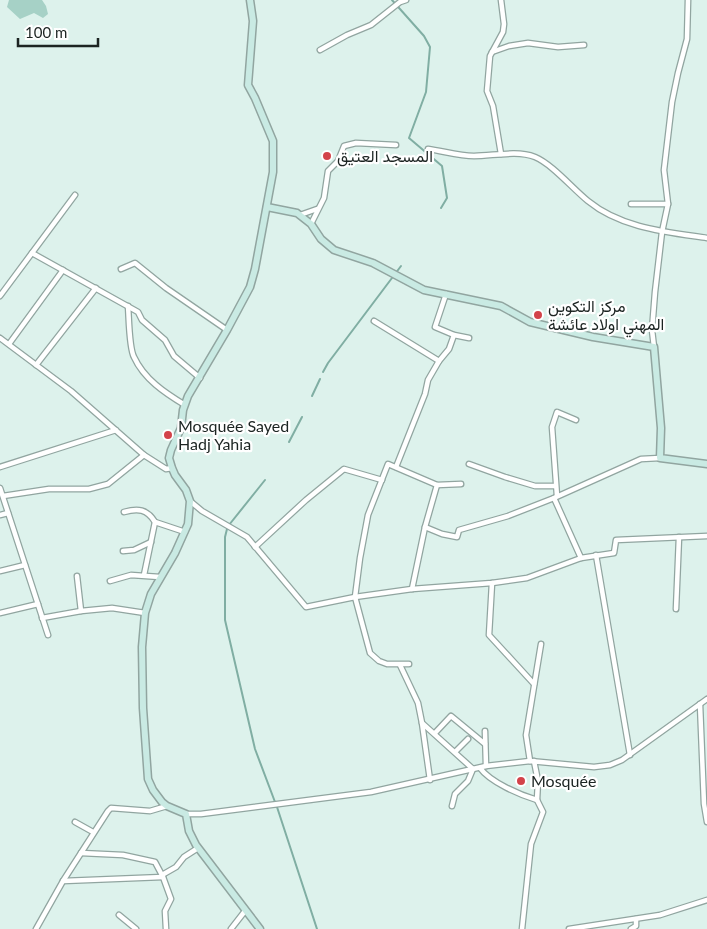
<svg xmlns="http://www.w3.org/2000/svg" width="707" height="929" font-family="Lato,Vazirmatn,sans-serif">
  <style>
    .green { fill: #a6d1c6 }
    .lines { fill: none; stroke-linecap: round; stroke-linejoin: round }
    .stream { stroke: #80aea3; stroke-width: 2 }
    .street-casing { stroke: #91a5a0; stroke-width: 7 }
    .secondary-casing { stroke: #91a5a0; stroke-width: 9 }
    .street { stroke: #fff; stroke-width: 4.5 }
    .secondary { stroke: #c9eae3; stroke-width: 6 }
    .poi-dot { fill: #d3434a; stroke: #fff; stroke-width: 2 }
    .labels { text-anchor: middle; stroke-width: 4.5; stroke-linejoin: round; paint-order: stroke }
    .poi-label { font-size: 16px; fill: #1c2422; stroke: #fff; text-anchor: start }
  </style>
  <rect width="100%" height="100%" fill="#ddf2ec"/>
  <path class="green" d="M9 0H42L46 6 48 14 43 18 34 13 20 19 7 7Z"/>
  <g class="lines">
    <g class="stream">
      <path d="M392 0 424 36 430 47 426 92 409 138 442 166 447 198 441 208"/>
      <path d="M323 372 328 363 401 266"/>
      <path d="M312 396 320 379"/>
      <path d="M289 442 302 417"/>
      <path d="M229 525 265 480"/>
      <path d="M227 529 225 537V620L255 749 275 802"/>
      <path d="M277 807 317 929"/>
    </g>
    <g class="street-casing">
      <g id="street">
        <path d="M501 0 504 24 503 32 490 56 487 91 493 106 501 154"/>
        <path d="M320 50 347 35 371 25 400 2 406 0"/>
        <path d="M492 52 509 46 528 43 558 47 584 45"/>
        <path d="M428 149C443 151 459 156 474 156 493 156 516 150 535 157 552 164 573 189 588 201 621 228 666 232 707 238"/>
        <path d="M631 204H668"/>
        <path d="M300 215 317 209"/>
        <path d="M311 224 324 198 328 171 338 161 344 146 356 143 396 145"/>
        <path d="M32 253 138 312 142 320 165 340 174 356 200 378"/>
        <path d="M121 269 135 263 166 288 227 330"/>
        <path d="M446 294 435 327 454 335 469 338"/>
        <path d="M0 296 75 195"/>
        <path d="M128 306C129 318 129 348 134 357 144 379 165 393 185 405"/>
        <path d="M374 321 439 361"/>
        <path d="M0 338 71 391 144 455 166 469 172 468"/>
        <path d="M9 344 63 270"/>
        <path d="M654 347 652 330 655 292 662 232 668 204 664 170 672 102 678 73 687 39 688 0"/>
        <path d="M36 365 96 288"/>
        <path d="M469 464 505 477 535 486H555"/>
        <path d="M0 467 116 430"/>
        <path d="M396 467 425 394 428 380 439 361 449 349 454 335"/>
        <path d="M0 488 48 635"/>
        <path d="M3 496 49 489H89L108 484 144 455"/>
        <path d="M557 496 552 427 557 412 576 420"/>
        <path d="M554 498 581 558"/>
        <path d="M190 501 202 511 247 537 306 607 355 597 412 589 492 583 527 578 581 558 614 553 616 540 707 536"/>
        <path d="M124 512C138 508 147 509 155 522L144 575"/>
        <path d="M0 515 8 513"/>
        <path d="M155 522 185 532"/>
        <path d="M425 527 442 534 457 537 459 530 508 516 554 498 641 459 660 458"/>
        <path d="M255 547 306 500 344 469 382 480"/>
        <path d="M123 551 134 550 151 542"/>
        <path d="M596 555 630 755"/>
        <path d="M0 571 25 565"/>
        <path d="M77 576 81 611"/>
        <path d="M110 581 131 575 160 577"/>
        <path d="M492 583 489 635 534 684"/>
        <path d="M412 589 425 527 437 485"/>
        <path d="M676 609 679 537"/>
        <path d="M0 613 38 604"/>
        <path d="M42 618 81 611 112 608 145 613"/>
        <path d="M409 664H387L379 661 370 653 355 597 360 558 368 515 388 464 437 485 461 484"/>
        <path d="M400 665 418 703 422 723 473 769 468 781 455 794 452 806"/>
        <path d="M700 704 704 804 707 822"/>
        <path d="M422 723 430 780"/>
        <path d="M485 731 486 766"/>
        <path d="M435 733 451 716 485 744"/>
        <path d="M455 752 468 739"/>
        <path d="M530 761 526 735 541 644"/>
        <path d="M480 768C490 782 520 795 537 800"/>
        <path d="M186 814H201L371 792 486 766 530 761 594 767 610 765 622 760 707 699"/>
        <path d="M75 822 93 832"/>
        <path d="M81 853 123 855 155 862 163 877 171 899 165 911 166 929"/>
        <path d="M162 875 176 867 184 857 198 848"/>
        <path d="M63 881 163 877"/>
        <path d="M119 915 136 929"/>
        <path d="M36 929 63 881 108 811 111 808 150 811 167 806"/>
        <path d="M231 929 245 911"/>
        <path d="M522 929 531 844 543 812 537 800 538 781 534 761"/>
        <path d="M569 929 660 915 707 900"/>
        <path d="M631 929 636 926V919"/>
      </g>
    </g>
    <g class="secondary-casing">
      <g id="secondary">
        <path d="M250 0 253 21 248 85 255 98 273 141V172L255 269 250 287 227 330 188 396 183 410 181 428 171 450 169 458 172 468 175 475 186 490 190 501 188 524 175 553 151 594 145 613 142 647 143 708 148 779 153 790 162 802 167 806 186 814 189 831 196 845 260 929"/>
        <path d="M267 207 297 213 311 224 321 239 334 250 373 263 424 290 501 306 530 322 593 337 654 347 661 428 660 458 707 464"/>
      </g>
    </g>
    <use href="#street" class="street"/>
    <use href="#secondary" class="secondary"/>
  </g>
  <g class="poi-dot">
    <circle cx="327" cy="156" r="5"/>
    <circle cx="538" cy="315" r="5"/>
    <circle cx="168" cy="435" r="5"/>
    <circle cx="521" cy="781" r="5"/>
  </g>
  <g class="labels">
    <g class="poi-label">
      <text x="337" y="162">المسجد العتيق</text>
      <text x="548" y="312">مركز التكوين<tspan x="548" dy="18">المهني اولاد عائشة</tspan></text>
      <text x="178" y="432">Mosquée Sayed<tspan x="178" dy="18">Hadj Yahia</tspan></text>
      <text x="531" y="787">Mosquée</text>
    </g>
  </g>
  <path d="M18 38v8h80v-8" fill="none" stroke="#1c2422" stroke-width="2.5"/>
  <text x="25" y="38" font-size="15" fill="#1c2422" stroke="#ffffff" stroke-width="4" paint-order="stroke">100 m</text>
</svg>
